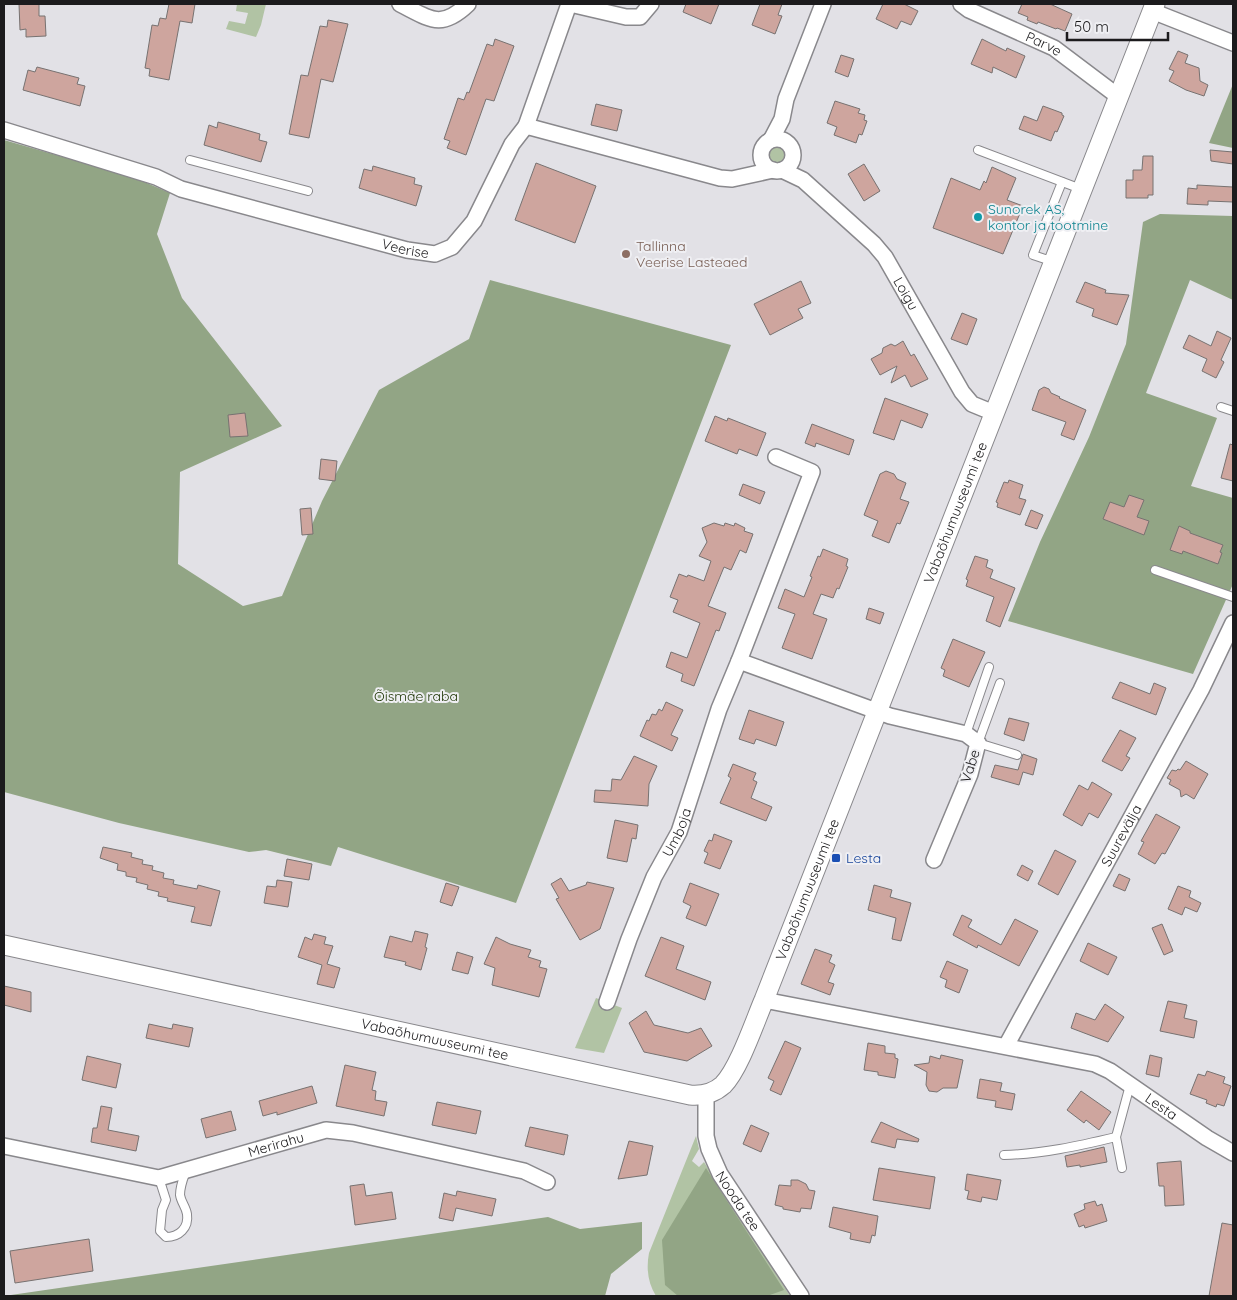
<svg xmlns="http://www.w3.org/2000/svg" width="1237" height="1300" font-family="Quicksand,sans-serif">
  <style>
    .green { fill: #b1c3a4 }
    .forest { fill: #92a585 }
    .building { fill: #cea59e; stroke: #777271 }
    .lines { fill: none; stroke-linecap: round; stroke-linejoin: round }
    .service-casing { stroke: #89888c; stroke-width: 10 }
    .minor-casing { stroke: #89888c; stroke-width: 18 }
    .tertiary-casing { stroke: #89888c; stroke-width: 21 }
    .service { stroke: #fff; stroke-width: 8 }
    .minor { stroke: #fff; stroke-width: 15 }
    .tertiary { stroke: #fff; stroke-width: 19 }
    .culture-dot { fill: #0f9aa8; stroke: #efeff3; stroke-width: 2 }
    .education-dot { fill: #8d6e63; stroke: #efeff3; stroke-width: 2 }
    .transit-dot { fill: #1a4fb4; stroke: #efeff3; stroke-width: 2 }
    .labels { text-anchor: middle; stroke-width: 4; stroke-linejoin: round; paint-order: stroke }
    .street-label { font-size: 14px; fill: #1c1b1d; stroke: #efeff3 }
    .culture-label { font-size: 14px; fill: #0d838f; stroke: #efeff3; text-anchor: start }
    .education-label { font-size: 14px; fill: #785e54; stroke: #efeff3; text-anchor: start }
    .park-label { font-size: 14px; fill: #1b3300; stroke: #efeff3 }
    .transit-label { font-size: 14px; fill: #164399; stroke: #efeff3; text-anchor: start }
  </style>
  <rect width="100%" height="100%" fill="#e2e1e6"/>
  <g class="green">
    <path d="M237 4H266L261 25 256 37 226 29 229 21 245 24 248 13 236 11Z"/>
    <circle cx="777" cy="156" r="9"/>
    <path d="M596 998 622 1008 604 1053 575 1048Z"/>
    <path d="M696 1136 699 1149 692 1161 699 1167 704 1162 790 1296H656C648 1283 646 1269 649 1253Z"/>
  </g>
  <g class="forest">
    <path d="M1233 84V148L1209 143Z"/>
    <path d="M4 140 133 177 170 193 157 234 182 298 282 426 180 472 178 564 243 606 282 596 322 501 379 390 469 339 490 280 731 345 516 903 338 847 331 866 266 850 249 852 119 823 4 792Z"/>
    <path d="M1160 214 1233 216V300L1190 280 1146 393 1217 418 1191 486 1233 498V584L1193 674 1008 621 1040 542 1089 437 1126 344 1143 222Z"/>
    <path d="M706 1168 784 1290 767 1296H678L665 1285 662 1240Z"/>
    <path d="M548 1217 580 1229 642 1222V1249L611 1274 605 1296H4Z"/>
  </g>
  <g class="building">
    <path d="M19 4H39V16H45L46 36 26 37V29L20 30Z"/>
    <path d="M169 4H195L192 23 180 21 169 80 149 76 150 69 145 68 152 25 158 26 160 18 166 19Z"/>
    <path d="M686 4H719L711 24 683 12Z"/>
    <path d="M760 4H782L778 15 782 16 775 34 752 25Z"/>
    <path d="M883 4H904L918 11 911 25 901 21 897 29 876 19Z"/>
    <path d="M1022 4H1050L1072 14 1065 31 1057 28 1056 29 1038 22 1037 24 1027 20 1028 17 1018 13Z"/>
    <path d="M328 20 348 24 333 82 321 79 309 138 289 134 301 75 308 76 320 26 327 27Z"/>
    <path d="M495 39 514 46 494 101 486 99 466 155 447 148 450 141 444 139 458 98 464 100 467 92 469 93 487 44 493 46Z"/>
    <path d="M982 39 1006 51 1007 48 1025 56 1016 78 993 67 992 73 971 64Z"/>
    <path d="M1178 51 1188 55 1185 63 1199 68 1200 81 1208 85 1204 96 1186 90 1169 81 1174 71 1169 69Z"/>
    <path d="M841 55 854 59 848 77 835 72Z"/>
    <path d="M37 67 79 78 77 84 85 86 80 106 23 90 28 70 35 72Z"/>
    <path d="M835 101 860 109 858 113 865 115 864 120 867 121 862 135 859 134 856 143 834 135 837 127 827 123Z"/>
    <path d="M596 104 622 110 617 131 591 125Z"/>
    <path d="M1043 106 1062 113V115L1064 116 1057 132 1055 131 1051 141 1019 129 1024 116 1037 121Z"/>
    <path d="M218 122 260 134 259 140 267 142 261 162 204 145 209 125 217 128Z"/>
    <path d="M1210 150 1233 152V164L1211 161Z"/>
    <path d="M1143 156H1153V195H1148V198H1126V180H1133V170H1142Z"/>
    <path d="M536 163 596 186 575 243 515 220Z"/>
    <path d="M864 164 880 191 864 201 848 174Z"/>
    <path d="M373 166 415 178 414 184 422 186 416 206 359 188 364 169 372 171Z"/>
    <path d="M992 167 1016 178 1007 200 1023 206 1003 254 933 228 951 178 980 190 984 181 986 183Z"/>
    <path d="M1197 185 1233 187V202L1208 201V205L1187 204 1188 188 1197 189Z"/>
    <path d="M801 281 811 303 798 309 803 318 770 335 754 304Z"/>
    <path d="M1085 282 1106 290 1105 293 1129 295 1117 325 1092 316 1094 309 1076 302Z"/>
    <path d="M962 313 977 319 967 345 951 339Z"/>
    <path d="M1217 331 1231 338 1221 360 1224 362 1216 378 1202 371 1207 359 1183 348 1189 335 1211 346Z"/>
    <path d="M903 341 911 356 914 354 928 379 911 387 905 375 891 383 897 366 880 375 871 359 882 353 883 348 891 344 895 346Z"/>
    <path d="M1044 387 1049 389 1051 393 1060 397 1059 398 1086 410 1074 440 1061 435 1066 422 1032 410 1039 390Z"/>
    <path d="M885 398 928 414 922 428 901 420 894 440 873 433Z"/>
    <path d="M245 413 248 436 230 437 228 415Z"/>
    <path d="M715 416 727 421 728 418 766 433 757 456 739 449 737 454 705 441Z"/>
    <path d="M812 424 854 440 849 455 816 443 815 447 805 443Z"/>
    <path d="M1230 444 1233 445V481L1221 478Z"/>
    <path d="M321 459 337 461 335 481 319 479Z"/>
    <path d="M886 471 894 474 897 479 906 483 900 499 909 502 900 524 897 523 889 543 872 536 878 521 864 515 880 474Z"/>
    <path d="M1009 480 1023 485 1019 498 1026 500 1020 515 997 507 998 503 996 502 1004 482 1008 483Z"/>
    <path d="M743 484 765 492 760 504 739 495Z"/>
    <path d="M1129 495 1144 500 1137 517 1149 521 1144 535 1103 519 1110 502 1124 507Z"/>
    <path d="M311 508 313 534 302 535 300 509Z"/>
    <path d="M1031 510 1043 515 1037 529 1025 525Z"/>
    <path d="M714 523 724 526 725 523 734 526 735 523 745 528 744 531 753 534 746 553 740 550 731 570 724 567 708 606 726 613 719 631 716 630 694 686 681 681 683 674 666 667 671 652 687 658 700 623 673 612 678 600 670 597 679 574 687 577 688 575 704 581 711 561 699 556 707 542 702 528Z"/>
    <path d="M1179 526 1190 531V533L1223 545 1220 552 1222 553 1218 564 1183 551 1182 554 1170 550Z"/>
    <path d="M823 549 848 559 846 566 848 567 839 589 837 588 833 598 821 594 813 614 827 619 812 659 782 648 795 614 778 608 785 589 804 597 812 577 810 576 818 556 820 557Z"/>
    <path d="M975 556 988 560 986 567 993 570 990 578 1015 588 1000 627 986 621 994 597 966 586 968 580 966 579Z"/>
    <path d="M869 608 884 613 880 624 866 619Z"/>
    <path d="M953 639 985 652 969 687 943 676 945 670 941 668Z"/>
    <path d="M1120 682 1150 694 1154 683 1166 688 1156 715 1112 698Z"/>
    <path d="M666 702 683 710 671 735 678 738 672 751 640 736 647 720 649 721 652 714 656 715 659 709 662 711Z"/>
    <path d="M749 710 784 722 776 746 756 739 754 744 739 739Z"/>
    <path d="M1009 718 1029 723 1024 741 1004 734Z"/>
    <path d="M1120 730 1136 738 1126 756 1130 758 1122 771 1102 761Z"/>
    <path d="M1023 754 1037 759 1033 775 1023 772 1019 785 991 777 995 765 1018 770Z"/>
    <path d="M634 756 657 766 649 784 648 806 594 802 595 790 611 791 612 779 621 780Z"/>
    <path d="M1186 761 1208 774 1194 799 1186 794 1181 797 1180 790 1169 784 1171 780 1167 778 1172 770 1176 771 1178 769 1180 770Z"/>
    <path d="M733 764 756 773 753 780 757 782 751 798 772 807 766 821 720 803 731 778 728 776Z"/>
    <path d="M1092 782 1112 794 1098 818 1089 813 1082 826 1063 815 1079 785 1088 790Z"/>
    <path d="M1156 814 1180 827 1165 854 1162 853 1155 864 1138 854 1144 842 1141 841Z"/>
    <path d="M615 820 638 825 636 839 632 838 627 862 607 858Z"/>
    <path d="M714 834 732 841 720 869 704 863 708 853 704 851 709 840 712 841Z"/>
    <path d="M103 847 132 853 131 857 143 860 142 864 153 866 152 870 164 873 163 878 174 880 173 884 197 889 198 885 220 891 211 926 191 922 195 907 167 901 168 898 158 896 159 892 147 889 148 885 136 882 137 878 126 876V872L117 870 118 864 100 858Z"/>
    <path d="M1055 850 1076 861 1058 895 1038 884Z"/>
    <path d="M287 859 312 864 309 880 284 876Z"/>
    <path d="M1022 865 1033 871 1028 881 1017 875Z"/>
    <path d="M1119 874 1130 879 1125 891 1113 886Z"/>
    <path d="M561 878 569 891 586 885 587 882 614 888 600 929 580 940 556 899 559 898 551 884Z"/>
    <path d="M277 880 292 882 288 907 264 903 267 886 276 887Z"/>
    <path d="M446 883 459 887 452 906 440 902Z"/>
    <path d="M690 883 719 894 706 926 686 918 691 906 683 902Z"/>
    <path d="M874 885 892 890 890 897 911 903 901 941 892 939 896 918 868 910Z"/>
    <path d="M1178 886 1191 891 1189 897 1201 903 1197 912 1185 907 1182 915 1168 909Z"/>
    <path d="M962 915 972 920 968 927 1001 945 1015 919 1038 931 1019 966 978 945 977 948 953 935Z"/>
    <path d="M1162 924 1173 951 1164 955 1152 928Z"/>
    <path d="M415 931 428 934 425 947 427 948 421 970 405 965 406 962 384 957 390 936 412 942Z"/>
    <path d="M314 934 326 937 324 944 333 946 327 964 340 968 334 988 317 984 322 965 298 957 305 937 312 940Z"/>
    <path d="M496 937 510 944 531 950 528 957 541 961 539 967 547 969 539 997 492 985 495 968 484 964Z"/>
    <path d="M661 937 684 946 676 969 711 982 705 1000 645 976Z"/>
    <path d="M1088 943 1117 957 1108 975 1080 961Z"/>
    <path d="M815 949 832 955 829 962 835 965 828 982 834 984 830 995 801 984Z"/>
    <path d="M457 952 473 957 468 974 452 970Z"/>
    <path d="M947 961 968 970 959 993 945 987 947 980 940 977Z"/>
    <path d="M4 986 31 992V1012L4 1005Z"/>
    <path d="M1168 1001 1187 1005 1184 1018 1197 1021 1194 1038 1160 1031Z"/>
    <path d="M1105 1004 1124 1017 1108 1042 1071 1028 1076 1013 1095 1020Z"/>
    <path d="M646 1011 654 1025 688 1033 701 1028 712 1046 687 1061 644 1052 629 1023Z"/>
    <path d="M149 1024 172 1029 173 1024 193 1028 189 1047 146 1038Z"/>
    <path d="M785 1041 801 1048 781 1095 770 1090 774 1081 768 1078Z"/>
    <path d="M868 1043 885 1046V1053L895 1054V1058L898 1059 895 1078 878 1075V1072L864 1070Z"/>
    <path d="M941 1055 963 1060 957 1088H943L937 1092 929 1091 926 1085 927 1072 914 1065 929 1063 930 1056 940 1059Z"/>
    <path d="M1150 1055 1162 1058 1159 1077 1146 1074Z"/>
    <path d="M87 1056 121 1064 116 1088 82 1080Z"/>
    <path d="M345 1065 376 1072 372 1090 376 1091 375 1100 387 1102 384 1116 336 1106Z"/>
    <path d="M1207 1071 1225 1077 1223 1083 1231 1086 1224 1106 1217 1104 1216 1107 1206 1103 1207 1100 1190 1094 1198 1074 1205 1076Z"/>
    <path d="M980 1079 1002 1083 1000 1091 1015 1094 1012 1110 995 1107 996 1101 977 1098Z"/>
    <path d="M312 1086 317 1103 277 1115V1112L263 1116 259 1101Z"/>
    <path d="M1081 1091 1111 1112 1099 1130 1086 1120 1084 1123 1067 1110Z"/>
    <path d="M437 1102 481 1111 476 1134 432 1125Z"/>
    <path d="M101 1106 112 1108 108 1130 139 1136 136 1151 91 1142 93 1128H97Z"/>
    <path d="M231 1111 236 1130 206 1138 201 1119Z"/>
    <path d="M881 1122 919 1139 918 1142 897 1139 895 1148 871 1142Z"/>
    <path d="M751 1125 769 1133 761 1152 743 1144Z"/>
    <path d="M530 1127 568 1135 564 1155 525 1146Z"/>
    <path d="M629 1141 653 1146 647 1175 618 1179Z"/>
    <path d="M1104 1147 1107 1162 1080 1167V1165L1067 1167 1065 1156Z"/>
    <path d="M1181 1161 1184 1205 1165 1206 1164 1186H1159L1157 1163Z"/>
    <path d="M879 1168 935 1177 930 1209 873 1200Z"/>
    <path d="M967 1174 1001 1180 997 1200 982 1197 981 1202 967 1199 969 1191 965 1190Z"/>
    <path d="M791 1180H798L806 1184 809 1190 815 1191 811 1209 801 1208 800 1212 783 1209V1207L775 1205 779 1185 791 1186Z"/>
    <path d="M364 1184 366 1196 392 1192 396 1219 355 1225 350 1186Z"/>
    <path d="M457 1191 496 1199 492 1216 456 1208 453 1221 439 1218 444 1193 456 1196Z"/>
    <path d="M1095 1201 1097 1206 1102 1204 1107 1221 1085 1228 1084 1225 1079 1227 1074 1214 1085 1209 1084 1204Z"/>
    <path d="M833 1207 878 1216 875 1236 872 1235 870 1243 850 1239 851 1233 829 1227Z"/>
    <path d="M1222 1223 1233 1225V1296H1209Z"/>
    <path d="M89 1239 93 1271 15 1283 10 1251Z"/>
  </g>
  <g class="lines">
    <g class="service-casing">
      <g id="service">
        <path d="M978 150 1081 189"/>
        <path d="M190 160 308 191"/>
        <path d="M1054 262 1033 255 1062 182"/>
        <path d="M1221 407 1233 411"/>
        <path d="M1155 570 1233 597"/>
        <path d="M1000 683 978 743 1017 755"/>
        <path d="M966 734 989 667"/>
        <path d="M1004 1155C1042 1154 1078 1146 1116 1137"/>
        <path d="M1122 1168 1116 1137 1130 1085"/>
        <path d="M159 1178 166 1200 162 1210 160 1231 166 1237C179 1237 189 1228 187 1214 186 1207 181 1202 180 1195 180 1186 183 1179 186 1171"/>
      </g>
    </g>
    <g class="minor-casing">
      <g id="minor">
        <path d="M400 4C430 19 441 30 468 4"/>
        <path d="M570 4 626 17H640L651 4"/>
        <path id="s1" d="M961 4 969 10 1054 48 1119 97"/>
        <path d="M1152 11 1233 43"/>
        <path d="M526 126 569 4"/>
        <path id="s2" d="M4 130 156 177 181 189 407 250 435 254 452 247 474 221 512 144 526 126 720 178 732 179 773 170"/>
        <circle cx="777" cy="155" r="16"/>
        <path d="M771 140 782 119 786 99 823 4"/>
        <path id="s3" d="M782 170 803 180 874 244 885 257 962 392 972 404 994 413"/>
        <path d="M739 661 890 716 966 734 978 743 970 774 934 860"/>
        <path id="s4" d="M764 1000 1095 1064 1110 1071 1207 1138 1233 1153"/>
        <path id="s5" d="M607 1002 629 939 654 877 679 832 719 709 739 661 812 472 776 457"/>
        <path id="s6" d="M1006 1046 1201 690 1233 623"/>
        <path id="s7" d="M706 1094V1136L709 1149 720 1174 801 1296"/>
        <path id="s8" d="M4 1146 159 1178 326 1130 353 1133 524 1171 547 1182"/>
      </g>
    </g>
    <g class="tertiary-casing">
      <g id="tertiary">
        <path id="s9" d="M4 945 690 1095C702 1096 714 1093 723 1085 739 1069 755 1021 764 1000L1155 4"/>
      </g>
    </g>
    <use href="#service" class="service"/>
    <use href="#minor" class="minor"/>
    <use href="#tertiary" class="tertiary"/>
  </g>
  <circle class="culture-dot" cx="978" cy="217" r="5"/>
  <circle class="education-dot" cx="626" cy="254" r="5"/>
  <rect class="transit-dot" x="831" y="853" width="10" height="10" rx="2.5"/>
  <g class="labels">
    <g class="street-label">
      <text dy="5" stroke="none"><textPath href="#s1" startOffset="92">Parve</textPath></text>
      <text dy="5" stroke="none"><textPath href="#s2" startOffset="419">Veerise</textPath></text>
      <text dy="5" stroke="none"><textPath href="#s3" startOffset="178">Loigu</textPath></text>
      <text dy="5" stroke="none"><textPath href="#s9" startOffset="1356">Vabaõhumuuseumi tee</textPath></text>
      <text transform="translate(970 766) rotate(-72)" y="5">Vabe</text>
      <text dy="5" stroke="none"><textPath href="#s5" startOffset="184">Umboja</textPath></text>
      <text dy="5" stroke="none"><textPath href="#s6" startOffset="240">Suurevälja</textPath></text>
      <text dy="5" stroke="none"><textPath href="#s9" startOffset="951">Vabaõhumuuseumi tee</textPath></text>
      <text dy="5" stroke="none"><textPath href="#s9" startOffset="441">Vabaõhumuuseumi tee</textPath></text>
      <text dy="5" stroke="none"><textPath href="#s4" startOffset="416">Lesta</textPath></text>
      <text dy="5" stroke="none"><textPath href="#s8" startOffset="280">Merirahu</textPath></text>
      <text dy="5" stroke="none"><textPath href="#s7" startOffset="115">Nooda tee</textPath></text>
    </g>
    <g class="culture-label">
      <text x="988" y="214">Sunorek AS,<tspan x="988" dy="16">kontor ja tootmine</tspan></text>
    </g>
    <g class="education-label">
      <text x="636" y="251">Tallinna<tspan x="636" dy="16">Veerise Lasteaed</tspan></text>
    </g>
    <g class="park-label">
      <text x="416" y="701">Õismäe raba</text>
    </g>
    <g class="transit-label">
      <text x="846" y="863">Lesta</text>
    </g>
  </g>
  <rect width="1237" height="1300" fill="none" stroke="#1c1b1d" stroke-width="10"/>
  <path d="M1067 32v8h101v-8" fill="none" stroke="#1c1b1d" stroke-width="2.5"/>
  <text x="1074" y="32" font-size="15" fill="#1c1b1d" stroke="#efeff3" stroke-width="4" paint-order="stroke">50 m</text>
</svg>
